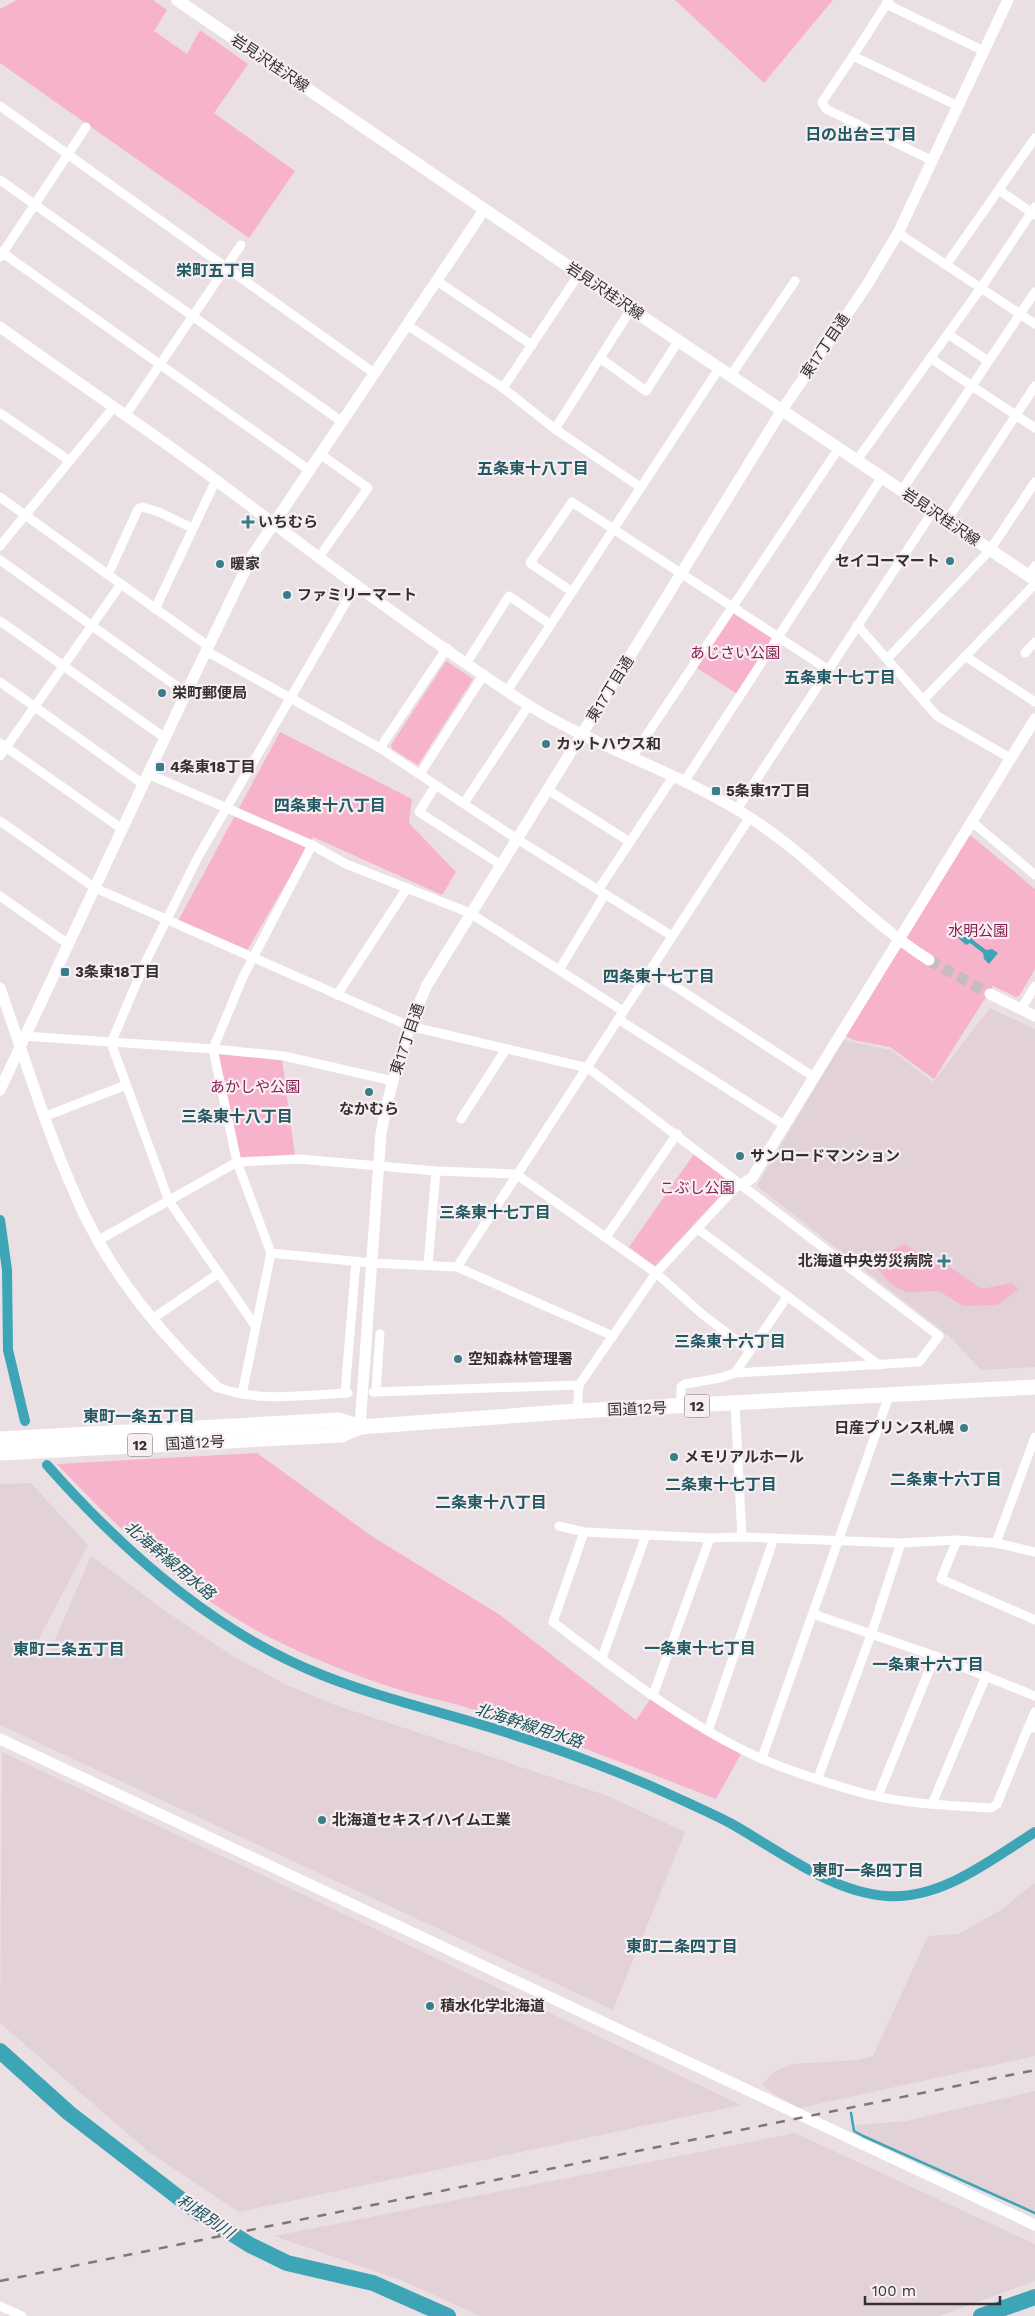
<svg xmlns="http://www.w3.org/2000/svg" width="1035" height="2316" font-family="'Work Sans','Noto Sans JP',sans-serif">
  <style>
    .built { fill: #e2d1d7 }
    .green { fill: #f7b3cc }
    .water { fill: #3da5b6 }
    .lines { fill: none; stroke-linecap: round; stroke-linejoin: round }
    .stream { stroke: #3da5b6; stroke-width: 2.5 }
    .canal { stroke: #3da5b6; stroke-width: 10 }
    .river { stroke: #3da5b6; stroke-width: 16 }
    .tertiary-tunnel { stroke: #c6bdc0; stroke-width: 11; stroke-dasharray: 11 5.5; stroke-linecap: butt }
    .minor { stroke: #fff; stroke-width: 9 }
    .tertiary { stroke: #fff; stroke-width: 11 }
    .secondary { stroke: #fff; stroke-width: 12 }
    .trunk { stroke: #fff; stroke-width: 15 }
    .rail { stroke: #7d7779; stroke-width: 2.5; stroke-dasharray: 9 9; stroke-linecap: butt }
    .poi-dot { fill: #387e8a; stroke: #f7eef1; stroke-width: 2 }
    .labels { text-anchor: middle; stroke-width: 4.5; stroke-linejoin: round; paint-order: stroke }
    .shield { fill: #f7eef1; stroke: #6e696b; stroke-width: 1 }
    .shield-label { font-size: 14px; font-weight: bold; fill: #343031 }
    .street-label { font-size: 15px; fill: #343031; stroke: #f7eef1 }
    .poi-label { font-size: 15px; font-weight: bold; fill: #343031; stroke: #f7eef1; text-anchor: start }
    .park-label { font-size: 15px; fill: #891e54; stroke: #f7eef1 }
    .neighbourhood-label { font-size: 16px; font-weight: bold; fill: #225a64; stroke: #f7eef1 }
    .water-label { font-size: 16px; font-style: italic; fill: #17515a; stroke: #f7eef1 }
  </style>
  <rect width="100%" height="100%" fill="#eae0e4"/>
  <g class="built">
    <path d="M990 1008 1035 1029V1367L981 1370 949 1336 757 1186 843 1040 891 1050 933 1082Z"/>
    <path d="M31 1483 88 1545 35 1646 49 1653 91 1556 164 1610 233 1656 285 1684 332 1704 608 1796 685 1832 613 2010 0 1725V1484Z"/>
    <path d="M2 1752 344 1914 741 2105 239 2212 150 2153 0 2023Z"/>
    <path d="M1035 1883V2056L800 2108 777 2096 762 2085 774 2072 791 2064 858 2060 873 2056 928 1936 959 1934 1001 1910Z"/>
    <path d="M1035 2091V2215L851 2130 857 2125 906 2121Z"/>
    <path d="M795 2133 1035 2244V2281L939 2316H480L403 2281 274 2236Z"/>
  </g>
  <g class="green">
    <path d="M17 0H153L167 10 154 31 187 54 200 30 248 64 214 113 295 171 249 238 0 63V9Z"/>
    <path d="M675 0H833L764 83Z"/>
    <path d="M733 613 773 639 737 694 697 668Z"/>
    <path d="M446 661 473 679 418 765 392 749 391 745Z"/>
    <path d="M280 732 412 799 409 823 456 872 442 895 313 837 245 954 178 921Z"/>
    <path d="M969 834 1035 889V969L1020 995 1016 997 993 986 934 1079 890 1047 853 1040 846 1036Z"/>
    <path d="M217 1053 282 1059 295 1156 240 1159Z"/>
    <path d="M694 1154 732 1183 655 1266 629 1247Z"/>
    <path d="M904 1244 931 1260 944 1263 982 1289 1011 1283 1018 1289 997 1305 963 1306 939 1291 906 1292 893 1286 876 1267 877 1258Z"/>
    <path d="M257 1453 373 1537 500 1615 636 1720 651 1698 739 1752 741 1754 716 1799C636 1768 557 1737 475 1710 447 1701 417 1696 388 1686 340 1670 291 1650 247 1625 174 1583 114 1524 57 1464Z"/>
  </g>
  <path class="water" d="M962 927 975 935 973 940 986 950 992 949 998 953 989 964 984 959 983 953 970 943 966 945 955 935Z"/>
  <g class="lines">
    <path class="stream" d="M851 2113 854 2131 863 2136 1035 2213"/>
    <g class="canal">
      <path d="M0 1220 7 1270 8 1350 25 1421"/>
      <path d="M47 1465C122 1550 215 1633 322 1675 377 1697 434 1710 489 1727 545 1744 600 1764 653 1787 679 1799 705 1810 730 1823 779 1850 830 1892 887 1896 941 1900 992 1859 1035 1832"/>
    </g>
    <g class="river">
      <path d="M0 2051 69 2113 196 2211 250 2245 287 2263 373 2283 448 2316"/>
      <path d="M981 2316 1035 2297"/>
    </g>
    <path class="tertiary-tunnel" d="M929 960 990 994"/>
    <g class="minor">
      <path d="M886 4 984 51"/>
      <path d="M853 56 889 0"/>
      <path d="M0 106 374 373"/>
      <path d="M933 161 826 109 822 102 853 56 958 106"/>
      <path d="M0 180 341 421"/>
      <path d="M999 190 1035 215"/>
      <path d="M898 233 1035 324"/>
      <path d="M0 251 309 470"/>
      <path d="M0 257 86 127"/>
      <path d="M946 265 1035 138"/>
      <path d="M437 281 532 345"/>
      <path d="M407 325 503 388 555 429 640 487"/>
      <path d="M948 334 988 361"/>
      <path d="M600 358 646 391 679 340"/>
      <path d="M930 358 1035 428"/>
      <path d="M731 375 795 281"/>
      <path d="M503 388 579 274"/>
      <path d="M0 413 70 461"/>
      <path d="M125 416 241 245"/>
      <path d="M555 429 631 309"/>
      <path d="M857 460 981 288 1035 207"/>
      <path d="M902 490 1035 292"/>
      <path d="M0 497 121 584 0 756"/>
      <path d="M947 520 1035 386"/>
      <path d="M0 546 113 408"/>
      <path d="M319 557 368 488 320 454"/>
      <path d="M0 560 186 693"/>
      <path d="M108 575 138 509 142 507 159 512 192 528"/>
      <path d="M1029 575 1035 566"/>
      <path d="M121 584 208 646"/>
      <path d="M571 591 530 563 572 502 827 669"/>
      <path d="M155 609 216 480"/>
      <path d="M0 621 165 738"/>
      <path d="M857 625 937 716 1010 758"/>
      <path d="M206 651 380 748 517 839 672 936"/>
      <path d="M1025 653 1035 642"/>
      <path d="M965 656 1035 702"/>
      <path d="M887 659 990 550 1035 482"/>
      <path d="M467 662 509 596 550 624"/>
      <path d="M0 682 143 784"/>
      <path d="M507 691 720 367"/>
      <path d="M923 700 1035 584"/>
      <path d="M0 743 122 829"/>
      <path d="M380 748 447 648"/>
      <path d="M632 757 839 448"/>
      <path d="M148 774 312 845 243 977 213 1049 284 1056 393 1081"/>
      <path d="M420 774 484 674"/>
      <path d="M684 782 882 477"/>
      <path d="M436 785 419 812 501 865"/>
      <path d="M548 790 630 842"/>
      <path d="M464 803 529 705"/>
      <path d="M737 809 933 511"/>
      <path d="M0 821 95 888 409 1026 588 1068 939 1336 919 1362 735 1373"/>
      <path d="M971 821 1035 875"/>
      <path d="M312 845 346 864 470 913 623 1011"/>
      <path d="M598 890 673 777"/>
      <path d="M0 896 68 944"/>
      <path d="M559 970 605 894"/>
      <path d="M650 970 814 1077"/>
      <path d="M337 995 407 888"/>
      <path d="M1021 1009 1035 986"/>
      <path d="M618 1019 784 1125"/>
      <path d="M24 1036 213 1049 237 1162 271 1253 371 1263 457 1267 613 1336"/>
      <path d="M46 1116 126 1085"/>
      <path d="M461 1119 506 1049"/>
      <path d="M698 1229 879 1365"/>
      <path d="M606 1237 677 1134"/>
      <path d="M99 1240 237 1162 299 1159 436 1171 516 1174 656 1273 702 1314 749 1350"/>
      <path d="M428 1265 436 1171"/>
      <path d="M457 1267 750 817"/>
      <path d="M152 1319 219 1273"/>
      <path d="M256 1327 169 1201 111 1043 146 961 198 857 356 585"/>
      <path d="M217 1387C257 1403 306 1395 348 1393"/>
      <path d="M373 1392 579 1385"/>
      <path d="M376 1392 380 1334"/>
      <path d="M345 1393 356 1261"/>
      <path d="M242 1394 271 1253"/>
      <path d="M735 1404 742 1537"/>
      <path d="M681 1407V1387L685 1384 720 1378 735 1373 787 1297"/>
      <path d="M577 1411 579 1385 656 1273 734 1189 742 1184"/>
      <path d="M559 1526 584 1532 710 1538 742 1537 901 1543 957 1540 996 1543 1035 1552"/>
      <path d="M584 1532 553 1622C614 1668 676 1717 745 1751 779 1768 818 1780 855 1791 899 1804 946 1805 991 1808L997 1804 1028 1728"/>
      <path d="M957 1540 941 1579 1035 1620"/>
      <path d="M996 1543 1035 1437"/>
      <path d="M813 1614 935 1656 1035 1696"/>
      <path d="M602 1658 646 1535"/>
      <path d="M653 1695 710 1538"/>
      <path d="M1035 1712 1028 1728H1035"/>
      <path d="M708 1731 774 1538"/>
      <path d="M762 1758 889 1396"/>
      <path d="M818 1778 871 1635 901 1543"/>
      <path d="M878 1796 935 1656"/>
      <path d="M932 1804 986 1676"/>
      <path d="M0 2306 22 2316"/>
    </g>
    <g class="tertiary">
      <path d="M0 327C72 379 146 428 217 481 318 557 419 634 525 703 597 749 681 772 752 819 815 860 865 919 929 960"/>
      <path d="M0 988C27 1064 50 1143 85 1216 117 1281 164 1338 217 1387"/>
      <path d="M990 994 1035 1016"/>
      <path d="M0 1090 186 693 252 556 484 210"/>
      <path d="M742 1184 752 1178 1035 719"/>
      <path d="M360 1427 381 1133C390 1082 406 1033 427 985L782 410 867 285 898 233 1008 0"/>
      <path d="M0 1739 1035 2225"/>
    </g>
    <path class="secondary" d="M177 0 631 309 1035 580"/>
    <g class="trunk">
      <path d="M0 1439 339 1420 360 1427"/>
      <path d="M0 1453 341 1435 360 1427 577 1411 1035 1387"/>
    </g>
    <path class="rail" d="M0 2281 1035 2070"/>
  </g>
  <g class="poi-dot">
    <path d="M245.5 514.5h5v5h5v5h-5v5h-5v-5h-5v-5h5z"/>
    <circle cx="950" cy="561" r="5"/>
    <circle cx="220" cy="564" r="5"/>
    <circle cx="287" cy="595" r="5"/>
    <circle cx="162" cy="693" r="5"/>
    <circle cx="546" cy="744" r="5"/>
    <rect x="155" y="762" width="10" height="10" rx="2.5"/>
    <rect x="711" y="786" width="10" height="10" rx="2.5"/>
    <rect x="60" y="967" width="10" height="10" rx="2.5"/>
    <circle cx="369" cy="1092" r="5"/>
    <circle cx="740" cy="1156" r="5"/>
    <path d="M941.5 1253.5h5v5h5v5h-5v5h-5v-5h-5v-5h5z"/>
    <circle cx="458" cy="1359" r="5"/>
    <circle cx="964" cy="1428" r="5"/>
    <circle cx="674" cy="1457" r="5"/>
    <circle cx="322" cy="1820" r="5"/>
    <circle cx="430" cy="2006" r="5"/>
  </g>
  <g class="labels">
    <g class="shield">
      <rect x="684.5" y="1394.5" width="25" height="23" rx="4"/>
      <rect x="127.5" y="1433.5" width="25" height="23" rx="4"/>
    </g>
    <g class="shield-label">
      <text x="697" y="1411">12</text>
      <text x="140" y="1450">12</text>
    </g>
    <g class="street-label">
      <text transform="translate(270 63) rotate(34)" y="5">岩見沢桂沢線</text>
      <text transform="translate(605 291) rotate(34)" y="5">岩見沢桂沢線</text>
      <text transform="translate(825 346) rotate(-56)" y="5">東17丁目通</text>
      <text transform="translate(941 517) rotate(34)" y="5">岩見沢桂沢線</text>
      <text transform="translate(610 689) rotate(-58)" y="5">東17丁目通</text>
      <text transform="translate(407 1039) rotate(-71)" y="5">東17丁目通</text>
      <text transform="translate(637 1409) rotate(-2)" y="5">国道12号</text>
      <text transform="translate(195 1443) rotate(-3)" y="5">国道12号</text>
    </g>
    <g class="poi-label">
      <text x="258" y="527">いちむら</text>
      <text x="940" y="566" text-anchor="end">セイコーマート</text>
      <text x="230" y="569">暖家</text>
      <text x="297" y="600">ファミリーマート</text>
      <text x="172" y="698">栄町郵便局</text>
      <text x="556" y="749">カットハウス和</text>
      <text x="170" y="772">4条東18丁目</text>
      <text x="726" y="796">5条東17丁目</text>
      <text x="75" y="977">3条東18丁目</text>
      <text x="369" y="1114" text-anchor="middle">なかむら</text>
      <text x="750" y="1161">サンロードマンション</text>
      <text x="933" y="1266" text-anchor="end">北海道中央労災病院</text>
      <text x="468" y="1364">空知森林管理署</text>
      <text x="954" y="1433" text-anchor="end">日産プリンス札幌</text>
      <text x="684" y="1462">メモリアルホール</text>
      <text x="332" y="1825">北海道セキスイハイム工業</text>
      <text x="440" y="2011">積水化学北海道</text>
    </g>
    <g class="park-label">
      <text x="735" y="658">あじさい公園</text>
      <text x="978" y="936">水明公園</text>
      <text x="255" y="1092">あかしや公園</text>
      <text x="697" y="1193">こぶし公園</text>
    </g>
    <g class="neighbourhood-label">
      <text x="861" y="140">日の出台三丁目</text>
      <text x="216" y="276">栄町五丁目</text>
      <text x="533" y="474">五条東十八丁目</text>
      <text x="840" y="683">五条東十七丁目</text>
      <text x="330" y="811">四条東十八丁目</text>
      <text x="659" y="982">四条東十七丁目</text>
      <text x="237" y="1122">三条東十八丁目</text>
      <text x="495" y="1218">三条東十七丁目</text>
      <text x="730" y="1347">三条東十六丁目</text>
      <text x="139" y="1422">東町一条五丁目</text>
      <text x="946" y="1485">二条東十六丁目</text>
      <text x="721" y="1490">二条東十七丁目</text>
      <text x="491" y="1508">二条東十八丁目</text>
      <text x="700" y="1654">一条東十七丁目</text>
      <text x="69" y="1655">東町二条五丁目</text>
      <text x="928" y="1670">一条東十六丁目</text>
      <text x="868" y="1876">東町一条四丁目</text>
      <text x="682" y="1952">東町二条四丁目</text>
    </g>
    <g class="water-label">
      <text transform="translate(170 1560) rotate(40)" y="6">北海幹線用水路</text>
      <text transform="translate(529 1725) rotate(18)" y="6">北海幹線用水路</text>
      <text transform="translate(206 2216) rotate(34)" y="6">利根別川</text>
    </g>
  </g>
  <path d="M865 2296v8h135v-8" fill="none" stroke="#343031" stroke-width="2.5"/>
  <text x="872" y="2296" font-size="15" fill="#343031" stroke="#f7eef1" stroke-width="4" paint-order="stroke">100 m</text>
</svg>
